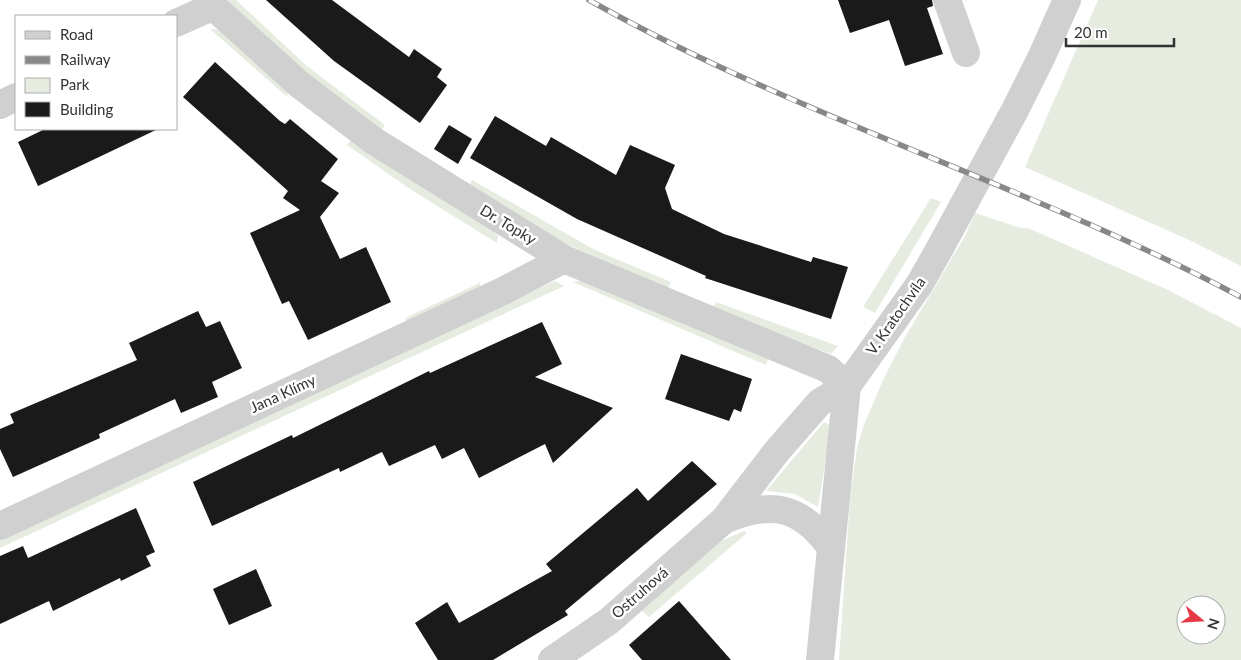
<svg xmlns="http://www.w3.org/2000/svg" width="1241" height="660" font-family="Lato,sans-serif">
  <style>
    .green { fill: #e6ecdf; fill-rule: evenodd }
    .building { fill: #1a1a1a }
    .lines { fill: none; stroke-linecap: round; stroke-linejoin: round }
    .minor { stroke: #d0d0d0; stroke-width: 28 }
    .rail-casing { stroke: #888; stroke-width: 5.5 }
    .rail { stroke: #fff; stroke-width: 4; stroke-dasharray: 11; stroke-linecap: butt }
    .labels { text-anchor: middle; stroke-width: 5; stroke-linejoin: round; paint-order: stroke }
    .street-label { font-size: 15px; fill: #333; stroke: #fff }
  </style>
  <rect width="100%" height="100%" fill="#fff"/>
  <g class="green">
    <path d="M225 0H236L308 67 385 125 381 131 306 74Z"/>
    <path d="M1098 0H1241V266L1189 240 1025 167Z"/>
    <path d="M210 29 222 30 291 91 286 96Z"/>
    <path d="M352 139 490 228 498 236 497 243 410 189 347 145Z"/>
    <path d="M472 180 595 250 671 282 667 290 556 239 468 188Z"/>
    <path d="M931 198 941 202 875 313 863 307Z"/>
    <path d="M975 213 1021 228H1028L1166 289 1241 328V660H839L850 498 857 448 864 424 885 376 904 339 965 236ZM1186 605H1216V635H1186Z"/>
    <path d="M584 280 759 352 768 359 766 365 573 282Z"/>
    <path d="M555 281 564 286 0 548V539Z"/>
    <path d="M480 283V290L409 323 405 318Z"/>
    <path d="M716 302 838 346 831 354 713 309Z"/>
    <path d="M824 422 830 425 831 429 818 507 795 494 766 491Z"/>
    <path d="M744 531 747 533 649 617 641 610 721 541Z"/>
  </g>
  <g class="building">
    <path d="M266 0H332L409 57 414 49 442 69 437 77 447 85 420 123 334 61Z"/>
    <path d="M838 0H932L933 6 927 8 943 54 905 66 889 20 850 33Z"/>
    <path d="M215 62 280 121 285 124 290 119 338 159 321 181 339 193 320 217 340 259 366 247 391 302 308 340 289 301 282 304 250 233 300 210 283 198 288 191 183 97Z"/>
    <path d="M495 116 546 146 551 137 616 175 630 145 675 165 665 188 672 209 724 234 811 262 813 257 848 267 831 319 705 278 706 276 577 219 470 158Z"/>
    <path d="M449 125 472 139 458 164 434 149Z"/>
    <path d="M45 129H158L38 186 18 142Z"/>
    <path d="M198 311 206 327 220 321 242 368 212 382 218 397 181 413 175 399 99 434 100 438 13 477 0 449V429L14 423 10 414 137 360 129 343Z"/>
    <path d="M542 322 562 364 535 377 613 408 553 463 545 444 479 478 464 448 442 459 435 445 389 466 382 452 340 472 339 468 212 526 193 482 292 435 293 438 429 371 430 373Z"/>
    <path d="M681 354 752 379 741 412 734 409 729 421 665 399Z"/>
    <path d="M692 461 717 484 565 611 568 615 493 660H438L415 623 447 602 459 623 552 571 546 564 637 488 648 501Z"/>
    <path d="M136 508 155 552 146 556 151 566 121 581 120 578 53 611 49 601 0 624V556L23 546 28 558Z"/>
    <path d="M256 569 272 606 229 625 213 589Z"/>
    <path d="M679 601 731 660H642L629 645Z"/>
  </g>
  <g class="lines">
    <g class="minor">
      <path d="M206 0 300 85 374 141 564 259 828 369 847 386 820 402 777 451 724 520 609 621 552 660"/>
      <path d="M947 0 966 53"/>
      <path d="M176 23 212 7"/>
      <path d="M0 105 16 97"/>
      <path d="M724 520C772 500 801 506 831 548"/>
      <path d="M0 526 503 291 564 259"/>
      <path d="M820 660 847 386 919 285 940 248 1015 110 1041 58 1067 0"/>
    </g>
    <g class="rail-casing">
      <path id="rail" d="M589 0C798 118 1030 185 1241 297"/>
    </g>
    <use href="#rail" class="rail"/>
  </g>
  <g class="labels">
    <g class="street-label">
      <text transform="translate(508 225) rotate(31)" y="5">Dr. Topky</text>
      <text transform="translate(896 316) rotate(-55)" y="5">V. Kratochvíla</text>
      <text transform="translate(283 394) rotate(-25)" y="5">Jana Klímy</text>
      <text transform="translate(640 593) rotate(-41)" y="5">Ostruhová</text>
    </g>
  </g>
  <rect x="15" y="15" width="162" height="115" fill="#ffffff" stroke="#adadad"/>
  <rect x="25" y="31" width="25" height="8" fill="#d0d0d0" stroke="#adadad"/>
  <text x="60" y="40" font-size="15" fill="#333333">Road</text>
  <rect x="25" y="56" width="25" height="8" fill="#888888" stroke="#adadad"/>
  <text x="60" y="65" font-size="15" fill="#333333">Railway</text>
  <rect x="25" y="78" width="25" height="15" fill="#e6ecdf" stroke="#adadad"/>
  <text x="60" y="90" font-size="15" fill="#333333">Park</text>
  <rect x="25" y="102" width="25" height="15" fill="#1a1a1a" stroke="#adadad"/>
  <text x="60" y="115" font-size="15" fill="#333333">Building</text>
  <g transform="translate(1201 620) rotate(108)"><circle r="24" fill="#ffffff" stroke="#adadad"/>
  <path d="M0-4L9 19L0 12L-9 19Z" fill="#e63946"/>
  <text y="-8" font-size="14" font-weight="bold" text-anchor="middle" fill="#333333">N</text>
  </g>
  <path d="M1066 38v8h108v-8" fill="none" stroke="#333333" stroke-width="2.5"/>
  <text x="1074" y="38" font-size="15" fill="#333333" stroke="#ffffff" stroke-width="4" paint-order="stroke">20 m</text>
</svg>
